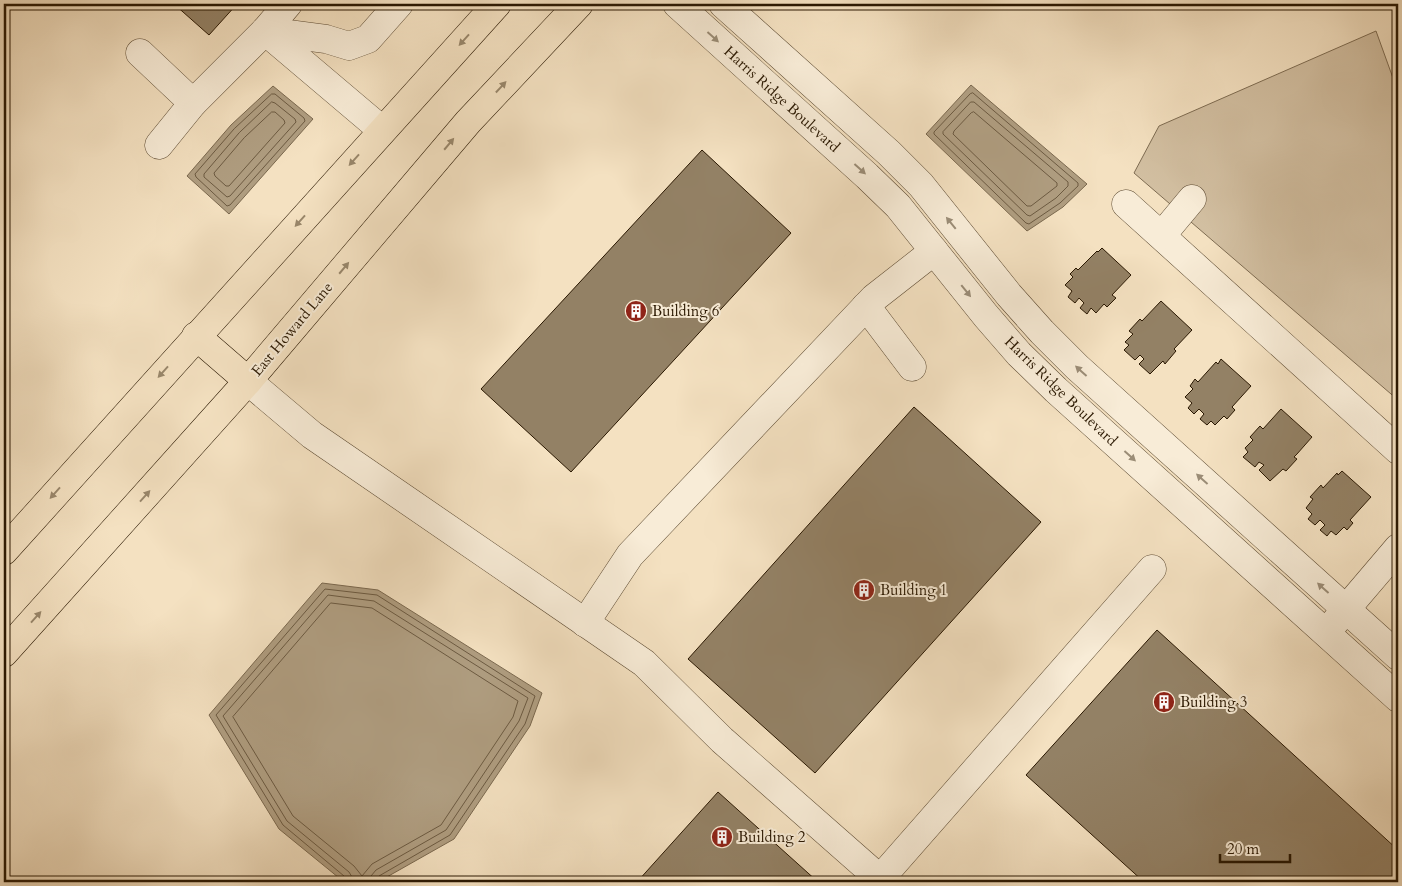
<svg xmlns="http://www.w3.org/2000/svg" width="1402" height="886" font-family="Cardo,serif">
  <style>
    .green { fill: #d2bfa1; stroke: #7e6c52 }
    .water { fill: #af9d80; stroke: #7a684e }
    .lines { fill: none; stroke-linecap: round; stroke-linejoin: round }
    .shore { stroke: #6c5a41; stroke-width: 1 }
    .building { fill: #938165; stroke: #2a1802 }
    .minor-casing { stroke: #5c4a32; stroke-width: 29 }
    .major-casing { stroke: #2a1802; stroke-width: 29 }
    .minor { stroke: #f8ecd7; stroke-width: 28 }
    .major { stroke: #f4e1c1; stroke-width: 28 }
    .oneway { fill: #9b8d77 }
    .oneway2 { fill: #99876b }
    .labels { text-anchor: middle; stroke-width: 4; stroke-linejoin: round; paint-order: stroke }
    .street-label { font-size: 15px; fill: #2a1802; stroke: #f8ecd7 }
    .poi-label { font-size: 15px; fill: #2a1802; stroke: #f8ecd7; text-anchor: start }
  </style>
  <rect width="100%" height="100%" fill="#f4e1c1"/>
  <filter id="stains"><feTurbulence type="fractalNoise" baseFrequency=".004" numOctaves="4"/><feColorMatrix values="0 0 0 0 .2 0 0 0 0 .09 0 0 0 0 .02 0 0 0 .5 -.17"/></filter>
  <radialGradient id="worn" r=".72"><stop offset=".6" stop-color="#630" stop-opacity="0"/><stop offset="1" stop-color="#630" stop-opacity=".3"/></radialGradient>
  <path class="green" d="M1376 31 1398 92V400L1134 173 1159 126Z"/>
  <g class="water">
    <path d="M971 85 1087 184 1063 207 1027 231 926 134Z"/>
    <path d="M273 86 313 119 229 214 187 176 231 125Z"/>
    <path d="M322 583 378 590 542 693 530 726 454 839 378 882H344L279 829 209 715Z"/>
  </g>
  <g class="lines">
    <g class="shore">
      <path d="M973 93 1078 183V186L1060 203 1029 224 1026 223 934 134V132L970 94Z"/>
      <path d="M272 94H275L304 118 305 121 230 205 227 206 196 177 195 174 234 129Z"/>
      <path d="M272 102 275 103 295 119 296 122 230 196 227 197 204 177V174L239 133Z"/>
      <path d="M971 102H974L1068 182V186L1056 198 1030 216 1027 215 943 134V132Z"/>
      <path d="M272 112H275L284 120 285 123 229 186H226L215 176 214 173 244 138Z"/>
      <path d="M974 112 1057 183V186L1031 206H1027L953 134 954 131 971 113Z"/>
      <path d="M331 603 372 608 518 701 513 717 441 825 372 864 362 876 354 866 293 816 233 717Z"/>
      <path d="M346 882 344 876 283 825 216 715 325 589 377 595 535 696 525 724 450 835 379 876 377 882"/>
      <path d="M353 882 352 877 349 872 287 821 223 716 328 595 374 601 528 698 519 721 446 830 376 870 371 876 370 882"/>
    </g>
  </g>
  <g class="building">
    <path d="M174 4H237L209 35Z"/>
    <path d="M702 150 791 233 571 472 481 389Z"/>
    <path d="M1102 248 1131 275 1112 295 1116 298 1107 307 1104 304 1096 313 1091 308 1087 314 1080 308 1084 303 1079 298 1075 303 1068 297 1072 291 1065 285 1073 277 1070 274 1076 268 1078 270 1097 251 1098 252Z"/>
    <path d="M1161 301 1192 330 1174 349 1176 351 1165 364 1163 361 1150 374 1139 364 1144 359 1140 355 1135 360 1124 350 1129 345 1125 342 1133 334 1129 331 1140 319 1142 321Z"/>
    <path d="M1221 359 1251 386 1232 407 1235 410 1227 419 1224 416 1215 425 1211 421 1207 425 1200 419 1204 414 1199 409 1194 414 1188 408 1192 403 1185 397 1193 389 1190 386 1195 379 1198 382 1216 362 1218 364Z"/>
    <path d="M914 407 1041 522 815 773 688 659Z"/>
    <path d="M1281 409 1312 437 1297 454 1294 457 1297 459 1286 471 1283 469 1270 481 1259 470 1264 465 1259 462 1255 467 1243 457 1248 452 1245 448 1253 440 1250 437 1260 426 1263 429Z"/>
    <path d="M1342 471 1371 497 1350 520 1353 523 1347 530 1344 527 1336 535 1331 531 1327 536 1320 530 1325 525 1320 520 1315 525 1308 519 1312 514 1306 508 1313 499 1310 497 1321 485 1323 488 1337 473 1338 475Z"/>
    <path d="M1157 630 1398 850V882H1144L1026 775Z"/>
    <path d="M718 792 818 882H637Z"/>
  </g>
  <g class="lines">
    <g class="minor-casing">
      <g id="minor">
        <path d="M677 4 867 176 898 206 986 316 1019 354 1056 390 1398 698"/>
        <path d="M723 4 889 153 921 185 1009 295 1042 332 1077 367 1398 656"/>
        <path d="M265 31 382 130"/>
        <path d="M265 31 326 39 349 46 368 39 399 4"/>
        <path d="M140 53 193 103"/>
        <path d="M159 145 193 103 265 31 288 4"/>
        <path d="M1126 204 1398 450"/>
        <path d="M1162 235 1192 199"/>
        <path d="M866 306 912 367"/>
        <path d="M248 381 312 435 644 663 722 740 880 879"/>
        <path d="M1335 622 1398 548"/>
        <path d="M585 623 630 555 874 298 934 251"/>
        <path d="M883 882 880 879 1152 569"/>
      </g>
    </g>
    <g class="major-casing">
      <g id="major">
        <path d="M196 336 248 381"/>
        <path d="M4 551 497 4"/>
        <path d="M4 653 248 381 468 122 579 4"/>
      </g>
    </g>
    <use href="#minor" class="minor"/>
    <use href="#major" class="major"/>
  </g>
  <defs><path id="oneway-solid" d="M-6-.8H1V-3.2L6.5 0L1 3.2V.8H-6Z" transform="scale(1.25)"/></defs>
  <g class="oneway">
    <use href="#oneway-solid" transform="translate(713 37) rotate(42)"/>
    <use href="#oneway-solid" transform="translate(860 169) rotate(42)"/>
    <use href="#oneway-solid" transform="translate(951 223) rotate(-129)"/>
    <use href="#oneway-solid" transform="translate(966 291) rotate(51)"/>
    <use href="#oneway-solid" transform="translate(1081 371) rotate(-138)"/>
    <use href="#oneway-solid" transform="translate(1130 456) rotate(42)"/>
    <use href="#oneway-solid" transform="translate(1202 479) rotate(-138)"/>
    <use href="#oneway-solid" transform="translate(1323 588) rotate(-138)"/>
  </g>
  <g class="oneway2">
    <use href="#oneway-solid" transform="translate(464 40) rotate(132)"/>
    <use href="#oneway-solid" transform="translate(501 87) rotate(-47)"/>
    <use href="#oneway-solid" transform="translate(449 144) rotate(-50)"/>
    <use href="#oneway-solid" transform="translate(354 160) rotate(132)"/>
    <use href="#oneway-solid" transform="translate(300 221) rotate(132)"/>
    <use href="#oneway-solid" transform="translate(344 268) rotate(-50)"/>
    <use href="#oneway-solid" transform="translate(163 372) rotate(132)"/>
    <use href="#oneway-solid" transform="translate(55 493) rotate(132)"/>
    <use href="#oneway-solid" transform="translate(145 496) rotate(-48)"/>
    <use href="#oneway-solid" transform="translate(36 617) rotate(-48)"/>
  </g>
  <defs>
    <g id="building-disc" transform="scale(1.125)"><circle r="9.5" fill="#8f2418" stroke="#f8ecd7"/><path d="M-4-6H4V6H1V3H-1V6H-4ZM-2.5-4.3h1.7v1.8h-1.7ZM.8-4.3h1.7v1.8H.8ZM-2.5-1h1.7V.8h-1.7ZM.8-1h1.7V.8H.8Z" fill="#fff"/></g>
  </defs>
  <g fill-rule="evenodd">
    <use href="#building-disc" x="636" y="311"/>
    <use href="#building-disc" x="864" y="590"/>
    <use href="#building-disc" x="1164" y="702"/>
    <use href="#building-disc" x="722" y="837"/>
  </g>
  <g class="labels">
    <g class="street-label">
      <text transform="translate(782 99) rotate(42)" y="5">Harris Ridge Boulevard</text>
      <text transform="translate(292 329) rotate(-50)" y="5">East Howard Lane</text>
      <text transform="translate(1061 391) rotate(44)" y="5">Harris Ridge Boulevard</text>
    </g>
    <g class="poi-label">
      <text x="652" y="316">Building 6</text>
      <text x="880" y="595">Building 1</text>
      <text x="1180" y="707">Building 3</text>
      <text x="738" y="842">Building 2</text>
    </g>
  </g>
  <rect width="1402" height="886" fill="none" stroke="#f4e1c1" stroke-width="20"/>
  <rect x="5" y="5" width="1392" height="876" fill="none" stroke="#2a1802" stroke-width="2.5"/>
  <rect x="10" y="10" width="1382" height="866" fill="none" stroke="#2a1802"/>
  <path d="M1220 854v8h70v-8" fill="none" stroke="#2a1802" stroke-width="2.5"/>
  <text x="1227" y="854" font-size="15" fill="#2a1802" stroke="#f8ecd7" stroke-width="4" paint-order="stroke">20 m</text>
  <rect width="100%" height="100%" filter="url(#stains)"/>
  <rect width="100%" height="100%" fill="url(#worn)"/>
</svg>
